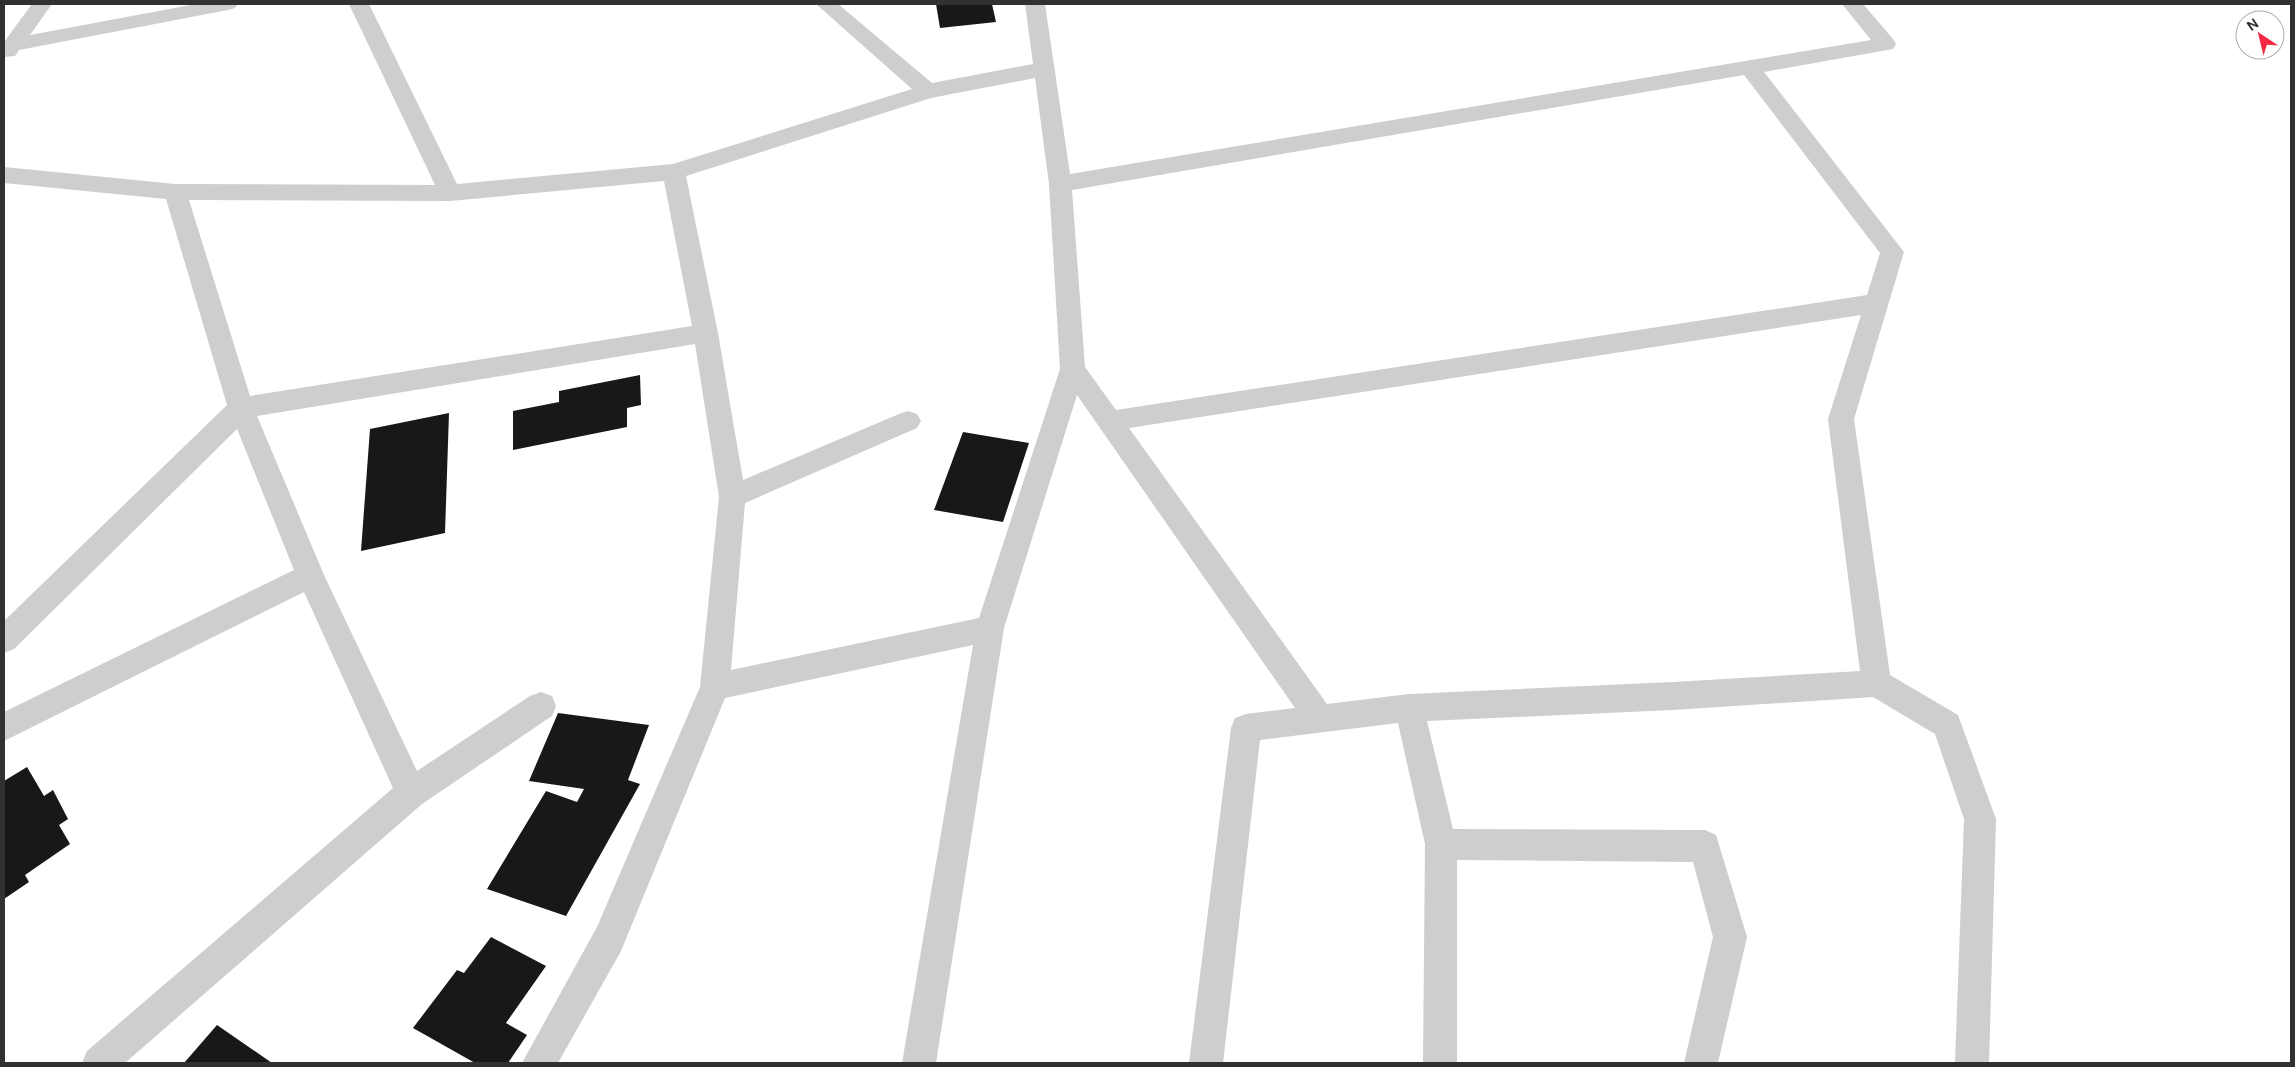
<svg xmlns="http://www.w3.org/2000/svg" width="2295" height="1067" font-family="'DM Sans',sans-serif">
  <style>
    .building { fill: #181818 }
    .lines { fill: none; stroke-linecap: round; stroke-linejoin: round }
    .minor { fill: #cecece; fill-rule: evenodd }
  </style>
  <rect width="100%" height="100%" fill="#fff"/>
  <g class="building">
    <path d="M936 4H992L996 22 940 28Z"/>
    <path d="M640 375 641 405 627 408V427L513 450V411L559 402V391Z"/>
    <path d="M449 413 445 533 361 551 370 429Z"/>
    <path d="M963 432 1029 443 1003 522 934 510Z"/>
    <path d="M558 713 649 725 628 780 640 784 566 916 487 889 546 791 577 802 584 789 529 781Z"/>
    <path d="M27 767 44 796 53 790 68 819 59 825 70 844 25 875 29 882 4 899V781Z"/>
    <path d="M491 937 546 966 506 1023 527 1035 508 1063H475L413 1028 457 970 464 973Z"/>
    <path d="M217 1025 272 1063H184Z"/>
  </g>
  <g class="lines">
    <g class="minor">
      <path d="M32 4H52L30 35 196 4H238L235 8 228 10 19 50 15 56 4 57V42Z"/>
      <path d="M349 4H369L457 184 673 164 912 89 816 4H838L932 83 1033 64 1025 4H1045L1070 174 1871 40 1842 4H1863L1893 39 1896 44 1893 49 1764 72 1904 252 1854 419 1890 675 1958 715 1996 819 1989 1063H1955L1964 819 1935 734 1873 697 1673 710 1427 721 1453 829 1705 830 1716 835 1747 937 1718 1063H1684L1713 937 1693 862 1457 860V1063H1423L1425 844 1398 723 1260 740 1223 1063H1189L1231 728 1235 718 1246 714 1295 708 1077 395 1004 628 936 1063H902L973 645 725 698 621 951 558 1063H522L597 927 700 687 719 497 695 344 257 416 324 575 417 771 530 696 541 692 552 696 556 706 552 716 422 804 125 1063H82L87 1051 393 788 304 592 4 741V712L294 570 237 429 14 649 4 653V621L227 405 166 199 4 183V167L175 184 435 185ZM1744 75 1880 253 1867 295 1116 410 1085 367 1072 190ZM1035 78 1049 184 1060 369 979 618 731 670 745 503 917 428 921 421 917 414 908 411 899 414 743 480 718 333 686 176 931 98ZM664 181 692 326 250 396 189 200 450 201ZM1861 315 1828 419 1860 671 1673 682 1409 694 1327 704 1129 428Z"/>
    </g>
  </g>
  <rect width="2295" height="1067" fill="none" stroke="#313131" stroke-width="10"/>
  <g transform="translate(2260 35) rotate(325)"><circle r="24" fill="#ffffff" stroke="#adadad"/>
  <path d="M0-4L9 19L0 12L-9 19Z" fill="#f42842"/>
  <text y="-8" font-size="14" font-weight="bold" text-anchor="middle" fill="#313131">N</text>
  </g>
</svg>
